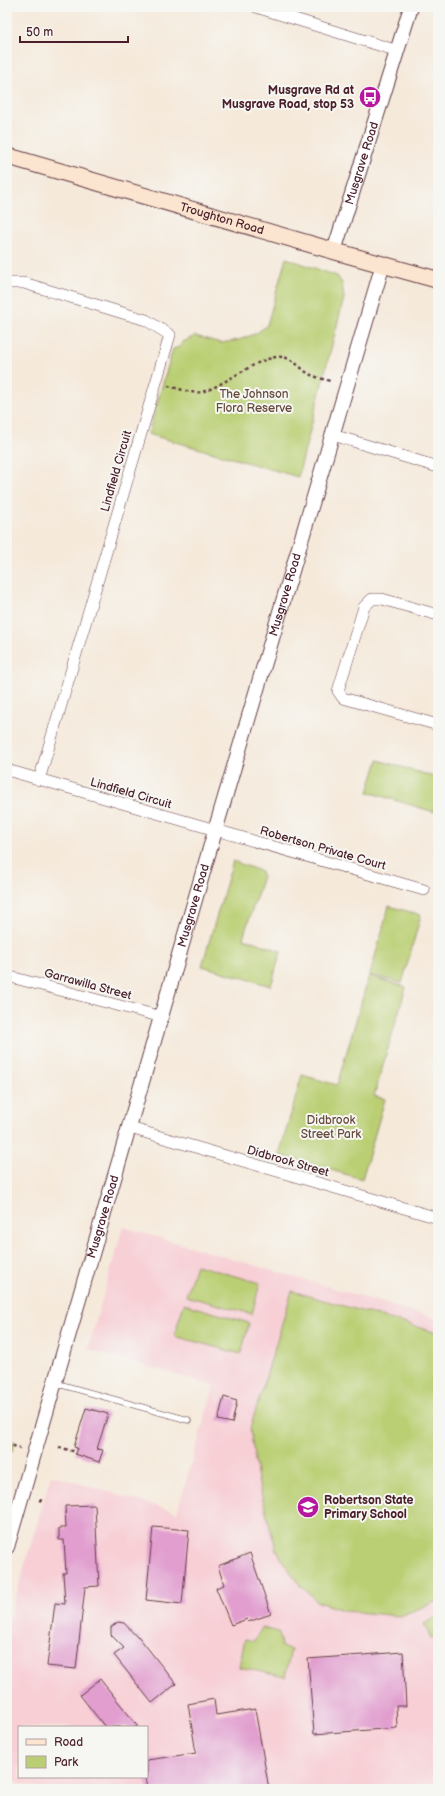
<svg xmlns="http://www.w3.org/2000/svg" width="445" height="1796" font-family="'Balsamiq Sans',sans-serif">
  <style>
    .built { fill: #f7cfd5; fill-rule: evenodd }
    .green { fill: #bacf73; stroke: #82774f }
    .building { fill: #e19ecf }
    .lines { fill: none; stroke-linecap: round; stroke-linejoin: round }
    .service-casing { stroke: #643d45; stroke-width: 7 }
    .minor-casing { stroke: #643d45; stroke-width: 12 }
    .tertiary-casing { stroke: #643d45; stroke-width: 16 }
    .secondary-casing { stroke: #643d45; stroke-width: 18 }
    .path { stroke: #643d45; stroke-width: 2.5; stroke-dasharray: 3 3; stroke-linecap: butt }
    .service { stroke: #fff; stroke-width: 5.5 }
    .minor { stroke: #fff; stroke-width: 11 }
    .tertiary { stroke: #fff; stroke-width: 14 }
    .secondary { stroke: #fce5d0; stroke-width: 16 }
    .labels { text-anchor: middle; stroke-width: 4; stroke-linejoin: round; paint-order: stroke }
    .poi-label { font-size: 12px; font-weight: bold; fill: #4a1f2b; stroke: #f6f6f2; text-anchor: end }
    .street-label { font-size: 12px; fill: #4a1f2b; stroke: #f6f6f2 }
    .park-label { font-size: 12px; fill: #664b3d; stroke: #f6f6f2 }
  </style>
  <rect width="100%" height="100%" fill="#f6f6f2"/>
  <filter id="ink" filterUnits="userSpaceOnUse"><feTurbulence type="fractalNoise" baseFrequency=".025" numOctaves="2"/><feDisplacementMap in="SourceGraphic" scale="8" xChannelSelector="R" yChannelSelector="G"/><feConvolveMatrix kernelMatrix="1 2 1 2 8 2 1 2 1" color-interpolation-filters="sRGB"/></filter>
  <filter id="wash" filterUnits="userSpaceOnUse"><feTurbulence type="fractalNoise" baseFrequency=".012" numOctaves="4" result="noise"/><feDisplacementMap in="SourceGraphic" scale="16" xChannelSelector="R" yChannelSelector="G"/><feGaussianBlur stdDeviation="0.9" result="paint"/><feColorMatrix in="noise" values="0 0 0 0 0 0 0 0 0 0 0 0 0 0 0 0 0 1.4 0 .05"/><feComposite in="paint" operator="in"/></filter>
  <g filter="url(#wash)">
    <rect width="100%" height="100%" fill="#f5e9da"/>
    <path class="built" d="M123 1227 438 1319V1766L431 1789H43L7 1779V1626L51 1475 177 1512 214 1386 88 1349ZM19 1727H147V1777H19Z"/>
    <g class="green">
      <path d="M286 258 337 276 342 283 344 298 298 477 148 434 173 349 179 347 183 342 195 336 221 343 239 340 257 333 267 325Z"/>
      <path d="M378 760 438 778V796L434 812 368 792Z"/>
      <path d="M233 861 260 871 263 876 243 938 281 951 271 986 202 966Z"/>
      <path d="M389 906 421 915 402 983 370 975Z"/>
      <path d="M369 976 406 987 374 1096 385 1099 362 1179 279 1155 302 1075 337 1085Z"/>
      <path d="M196 1265 260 1283 252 1314 186 1296Z"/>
      <path d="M292 1291 438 1333V1601L400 1616 346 1611 318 1602 300 1585 282 1560 278 1551 275 1550 276 1546 272 1535 258 1480 250 1429Z"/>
      <path d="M184 1304 249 1323 241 1354 174 1336Z"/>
      <path d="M7 1440 15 1442 12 1451 7 1449Z"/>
      <path d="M438 1616V1635L431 1638 424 1624Z"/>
      <path d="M262 1628 279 1632 281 1647 291 1649 285 1677 239 1667 245 1639 254 1641Z"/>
    </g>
    <g id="blocks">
      <g class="building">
        <path d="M224 1397 237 1401 232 1423 218 1420Z"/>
        <path d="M86 1408 108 1414 97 1449 103 1450 99 1462 75 1454 77 1448 74 1447Z"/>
        <path d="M95 1505 99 1586 85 1587 76 1669 47 1666 55 1603 65 1604 63 1573H66L64 1540H59V1528H66L65 1506Z"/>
        <path d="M153 1527 189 1530 182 1604 146 1600Z"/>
        <path d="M250 1553 271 1614 248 1622 247 1619 231 1625 216 1588 224 1585 218 1566Z"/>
        <path d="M118 1622 124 1623 137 1637 138 1636 176 1684 152 1703 114 1655 124 1648 111 1635V1627Z"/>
        <path d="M403 1652 406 1706H396L397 1728 314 1734 308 1659Z"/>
        <path d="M100 1679 132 1719 138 1727H105L80 1695Z"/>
        <path d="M214 1699 216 1715 255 1709 269 1789H147L145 1777H147V1760L196 1753 188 1704Z"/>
      </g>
    </g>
  </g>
  <g filter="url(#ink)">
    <use href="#blocks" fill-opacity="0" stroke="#643d45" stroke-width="1"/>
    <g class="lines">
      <g class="service-casing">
        <path id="service" d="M55 1383 188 1420"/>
      </g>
      <g class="minor-casing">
        <g id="minor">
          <path d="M256 7 398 51"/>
          <path d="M7 283H24L146 320 170 335 39 780"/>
          <path d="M333 435 438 467"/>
          <path d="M438 615 382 599H372L364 607 338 691 343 698 438 725"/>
          <path d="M7 770 424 890"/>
          <path d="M7 976 162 1017"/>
          <path d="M130 1128 438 1218"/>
        </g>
      </g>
      <g class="tertiary-casing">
        <g id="tertiary">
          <path id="s1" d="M334 251 411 7"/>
          <path id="s2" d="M7 1547 215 831 383 264"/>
        </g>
      </g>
      <g class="secondary-casing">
        <g id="secondary">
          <path id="s3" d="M7 156 334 251 438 280"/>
        </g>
      </g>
      <g class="path">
        <path d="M168 386C178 388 192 394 201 392 226 386 260 354 283 357 294 359 301 369 309 374 315 377 323 379 330 381"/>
        <path d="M7 1444 20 1448"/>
        <path d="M59 1447 76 1452"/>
        <path d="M39 1500 43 1501"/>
      </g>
      <use href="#service" class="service"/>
      <use href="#minor" class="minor"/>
      <use href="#tertiary" class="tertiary"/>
      <use href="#secondary" class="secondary"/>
    </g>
  </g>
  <defs>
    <g id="bus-disc" transform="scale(1.15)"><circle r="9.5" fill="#b5179e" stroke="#f6f6f2"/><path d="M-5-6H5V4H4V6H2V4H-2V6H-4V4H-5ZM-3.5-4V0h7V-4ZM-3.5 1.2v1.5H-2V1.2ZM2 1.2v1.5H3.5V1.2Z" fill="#fff"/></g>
    <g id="school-disc" transform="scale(1.15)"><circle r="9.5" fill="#b5179e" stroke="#f6f6f2"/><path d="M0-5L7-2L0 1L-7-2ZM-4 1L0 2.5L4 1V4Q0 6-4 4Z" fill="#fff"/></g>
  </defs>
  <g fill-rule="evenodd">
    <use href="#bus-disc" x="370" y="97"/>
    <use href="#school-disc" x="308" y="1507"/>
  </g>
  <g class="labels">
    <g class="poi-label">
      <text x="354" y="94">Musgrave Rd at<tspan x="354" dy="14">Musgrave Road, stop 53</tspan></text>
      <text x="324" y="1504" text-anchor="start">Robertson State<tspan x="324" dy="14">Primary School</tspan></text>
    </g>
    <g class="street-label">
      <text dy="4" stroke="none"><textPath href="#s1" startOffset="92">Musgrave Road</textPath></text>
      <text dy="4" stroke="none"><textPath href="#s3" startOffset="224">Troughton Road</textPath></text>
      <text transform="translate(116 471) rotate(-74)" y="4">Lindfield Circuit</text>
      <text dy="4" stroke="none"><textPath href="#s2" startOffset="992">Musgrave Road</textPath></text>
      <text transform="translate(131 793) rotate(16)" y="4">Lindfield Circuit</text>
      <text transform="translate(323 848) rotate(16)" y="4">Robertson Private Court</text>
      <text dy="4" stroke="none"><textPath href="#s2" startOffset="668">Musgrave Road</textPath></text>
      <text transform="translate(88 984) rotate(15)" y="4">Garrawilla Street</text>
      <text transform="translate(288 1161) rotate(16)" y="4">Didbrook Street</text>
      <text dy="4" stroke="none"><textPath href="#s2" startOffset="344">Musgrave Road</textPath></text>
    </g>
    <g class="park-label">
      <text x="254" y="398">The Johnson<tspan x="254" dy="14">Flora Reserve</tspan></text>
      <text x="331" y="1124">Didbrook<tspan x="331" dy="14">Street Park</tspan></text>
    </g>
  </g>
  <rect width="445" height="1796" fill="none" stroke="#f6f6f2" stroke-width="24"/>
  <rect x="18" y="1726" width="130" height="52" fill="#f6f6f2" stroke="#b1a0a2"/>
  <rect x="26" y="1739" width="20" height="6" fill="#fce5d0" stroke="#b1a0a2"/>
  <text x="54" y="1746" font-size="12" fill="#4a1f2b">Road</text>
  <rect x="26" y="1756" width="20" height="12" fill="#bacf73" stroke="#b1a0a2"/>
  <text x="54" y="1766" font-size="12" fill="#4a1f2b">Park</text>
  <path d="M20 36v6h108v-6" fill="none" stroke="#4a1f2b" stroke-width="2"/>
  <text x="26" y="36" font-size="12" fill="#4a1f2b" stroke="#f6f6f2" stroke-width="3" paint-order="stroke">50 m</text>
</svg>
